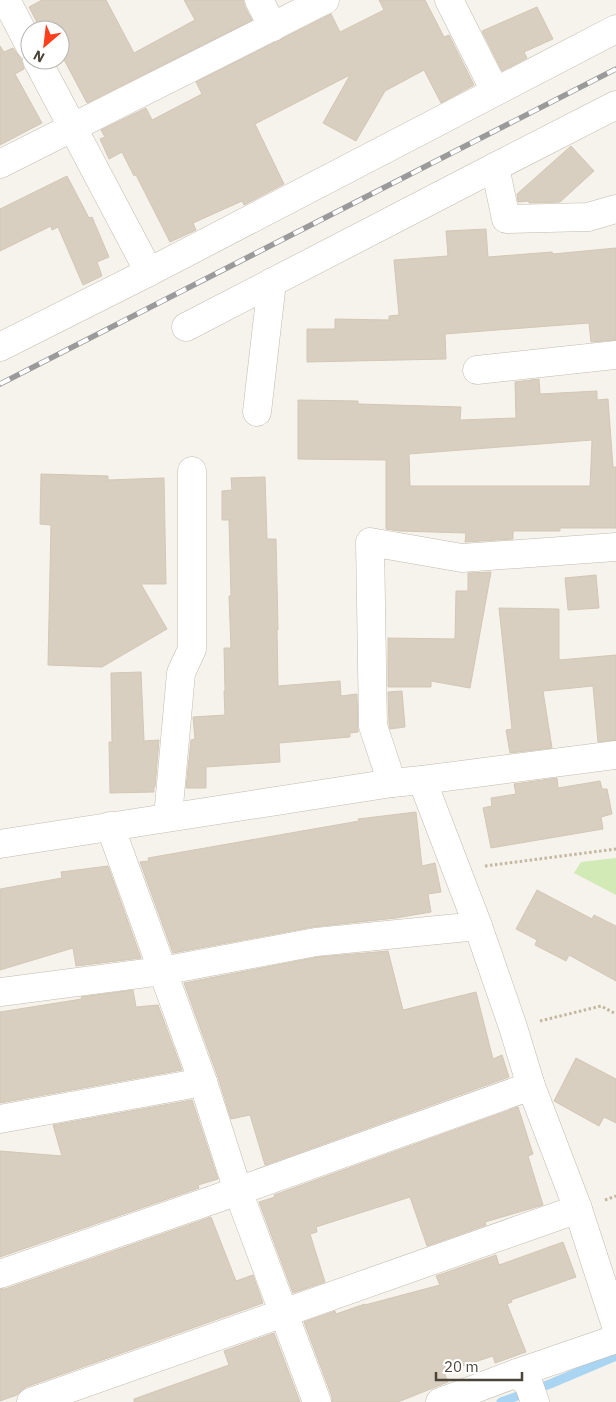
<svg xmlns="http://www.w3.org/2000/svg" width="616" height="1402" font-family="'IBM Plex Sans',sans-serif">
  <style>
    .green { fill: #d2eab5 }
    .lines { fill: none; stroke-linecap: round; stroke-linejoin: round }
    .stream { stroke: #a9d4f2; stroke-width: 9 }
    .building { fill: #d8cfc1; stroke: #d3c7b4; fill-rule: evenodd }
    .minor-casing { stroke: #c2bbae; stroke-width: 29 }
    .path { stroke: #c4b79f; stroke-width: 3; stroke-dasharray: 2.5 2.5; stroke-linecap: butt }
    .minor { stroke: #fff; stroke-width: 28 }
    .rail-casing { stroke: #9a9a9a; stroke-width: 5.5 }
    .rail { stroke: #fff; stroke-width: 4; stroke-dasharray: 11; stroke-linecap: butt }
  </style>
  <rect width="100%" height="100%" fill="#f6f3ec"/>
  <path class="green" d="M616 858V895L574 873 581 862Z"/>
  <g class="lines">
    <path class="stream" d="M501 1402 550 1384 616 1356"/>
  </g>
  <g class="building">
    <path d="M42 0H106L134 53 195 20 184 0H243L245 7 252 20 87 103 60 52V30H41L29 7Z"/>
    <path d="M379 0H425L444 37 449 35 474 85 441 103 424 70 385 91 356 141 323 123 350 75 255 124 284 184 244 205 242 201 193 223 196 230 170 242 136 175 134 176 122 152 109 159 100 139 105 137 101 130 146 108 152 120 202 94 196 82 331 14 340 32 384 10Z"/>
    <path d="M537 7 553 39 524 52 527 58 502 71 482 31Z"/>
    <path d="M0 46 4 52 13 48 21 59 24 69 15 74 42 123 0 145Z"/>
    <path d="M571 146 594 171 560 202 529 203V201L518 202 517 194Z"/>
    <path d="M67 176 89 218 92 217 109 257 97 262 102 276 83 285 58 227 52 230 51 226 0 251V209Z"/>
    <path d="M486 229 488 257 552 252 553 254 616 248V340L591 342 589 323 445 334 446 359 307 362V329H335V319L389 320V316L399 315 394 260 448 256 446 231Z"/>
    <path d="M539 379 540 394 597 391V400L608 399 613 467H616V528H560V531H513V539L465 542 466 533 400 531 386 529V460L298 459V400L358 401V404L461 407 460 420 516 418 515 382ZM592 440 590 486H410L409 454Z"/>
    <path d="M41 474 108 476V480L164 478 166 584H141L167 629 102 667 48 665 51 525 40 524Z"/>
    <path d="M265 477 267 539H276L278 630H277L278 686 340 681 341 696 357 694 358 732 350 733V737L279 743 280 762 206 767V788H186L191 740 195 739 193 717 225 715 224 691H225L224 648H231L229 596H231L229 520H222V491L232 490 231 478Z"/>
    <path d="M491 572 470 688 431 681V687H388V638L455 639 456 591H468V573Z"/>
    <path d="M596 575 599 608 568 610 565 578Z"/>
    <path d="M499 608 559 609V660L616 655V740L598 742 593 686 543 691 552 748 510 753 506 730 512 729Z"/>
    <path d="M141 672 144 741 159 740 155 787H154V792L110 793 109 742H112L111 673Z"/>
    <path d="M402 691 405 727 390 729 389 723 388 692Z"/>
    <path d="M557 778 558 788 600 781 602 789H607L612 814 601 817 603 829 491 848 483 808 492 806 491 798 516 794 514 784Z"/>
    <path d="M416 812 422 866 435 863 441 892 428 894 431 912 396 918 313 927 173 953 140 862 149 861 148 858 359 821 358 819Z"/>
    <path d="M108 866 141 958 76 966 73 948 0 970V889L62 878 61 872Z"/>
    <path d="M537 890 592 919 594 915 616 926V981L569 955 566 961 535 945 537 940 516 929Z"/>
    <path d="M388 951 403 1010 476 992 493 1059 502 1055 509 1077 265 1165 250 1115 231 1119 218 1077 184 983 318 957Z"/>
    <path d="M133 990 136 1007 158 1005 182 1070 0 1103V1012L82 999 81 997Z"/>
    <path d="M576 1058 616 1079V1123L604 1117 599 1126 554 1101Z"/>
    <path d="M192 1100 218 1179 198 1185 199 1188 0 1257V1151L62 1156 53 1125Z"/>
    <path d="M518 1107 533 1154 528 1156 543 1205 485 1222 486 1225 427 1246 410 1197 316 1227 317 1232 310 1234 325 1282 293 1293 259 1202 275 1197 274 1195Z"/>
    <path d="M211 1217 236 1281 253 1275 263 1303 26 1387 20 1392 17 1395 0 1401V1289H5Z"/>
    <path d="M563 1242 576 1277 511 1300 512 1302 507 1304 526 1352 495 1363 493 1356 444 1372 448 1382 398 1402H332V1397L304 1322 335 1311 336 1314 365 1304V1305L440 1285 436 1276 496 1255 499 1265Z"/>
    <path d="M274 1333 300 1402H134V1399L229 1365 224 1351Z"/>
  </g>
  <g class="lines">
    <g class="minor-casing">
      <g id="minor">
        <path d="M6 0 30 46"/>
        <path d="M259 0 273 27"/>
        <path d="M449 0 495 91"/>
        <path d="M37 60 149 272"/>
        <path d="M0 164 325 0"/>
        <path d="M495 167 506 219 588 217 616 209"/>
        <path d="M186 327 495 167 616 105"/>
        <path d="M0 347 149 272 616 29"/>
        <path d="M477 370 616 355"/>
        <path d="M257 412 272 282"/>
        <path d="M422 780 478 926 513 1027 531 1086 578 1209 616 1326"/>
        <path d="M392 783 373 726 370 542 462 558 616 547"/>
        <path d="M168 817 181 673 192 649V471"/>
        <path d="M110 826 203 1082 238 1191 317 1402"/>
        <path d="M0 844 392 783 422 780 616 755"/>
        <path d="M0 992 162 971 316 942 478 926"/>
        <path d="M0 1119 203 1082"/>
        <path d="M0 1274 238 1191 531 1086"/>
        <path d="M517 1373 529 1385 535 1402"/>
        <path d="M31 1402 578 1209"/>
        <path d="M440 1402 517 1373 616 1339"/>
      </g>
    </g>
    <g class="path">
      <path d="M485 866 616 849"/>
      <path d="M540 1021 601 1006 616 1014"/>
      <path d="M605 1200 616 1196"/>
    </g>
    <use href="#minor" class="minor"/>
    <g class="rail-casing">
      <path id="rail" d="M0 384 616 69"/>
    </g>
    <use href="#rail" class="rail"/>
  </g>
  <g transform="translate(45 45) rotate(208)"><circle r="24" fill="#ffffff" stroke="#b7b4b0"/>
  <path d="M0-4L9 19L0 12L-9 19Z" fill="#fc3f1d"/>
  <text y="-8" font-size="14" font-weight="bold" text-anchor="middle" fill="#4b4439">N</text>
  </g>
  <path d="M436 1372v8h86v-8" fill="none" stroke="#4b4439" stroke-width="2.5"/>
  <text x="444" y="1372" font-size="15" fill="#4b4439" stroke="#ffffff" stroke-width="4" paint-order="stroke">20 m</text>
</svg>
